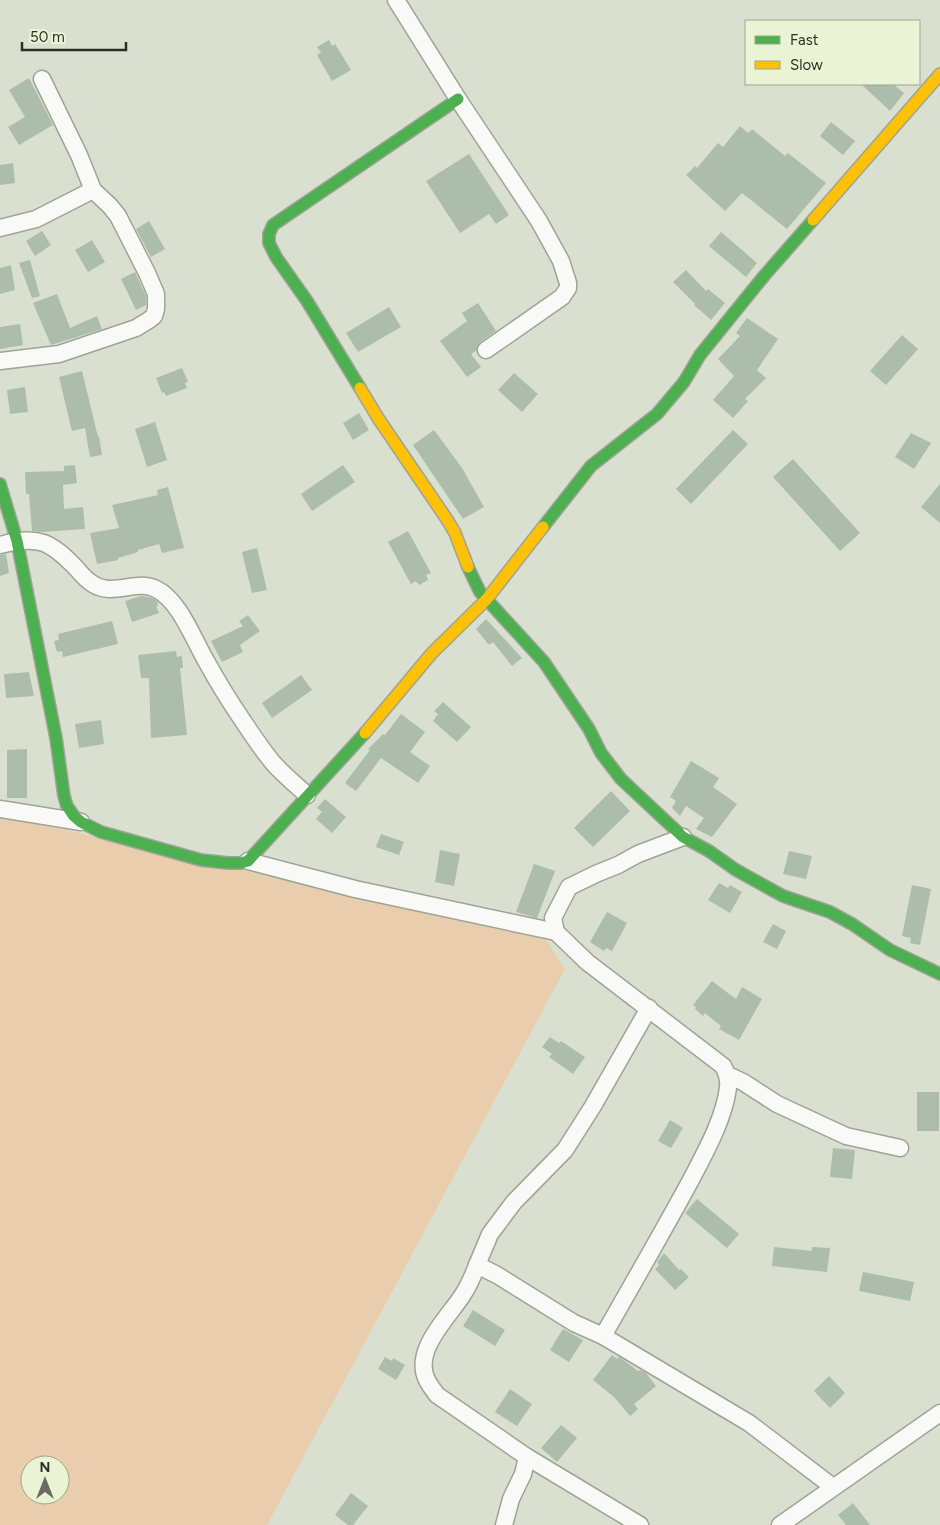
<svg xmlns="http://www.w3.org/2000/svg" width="940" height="1525" font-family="Figtree,sans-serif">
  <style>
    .green { fill: #e9cdad; fill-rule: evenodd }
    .building { fill: #acbdab }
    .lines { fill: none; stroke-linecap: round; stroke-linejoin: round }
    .street-casing { stroke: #9fa396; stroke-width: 19 }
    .fast-casing { stroke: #9fa396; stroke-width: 14 }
    .slow-casing { stroke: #9fa396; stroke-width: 14 }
    .street { stroke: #f9faf8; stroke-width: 16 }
    .fast { stroke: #4caf50; stroke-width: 11 }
    .slow { stroke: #ffc107; stroke-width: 11 }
  </style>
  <rect width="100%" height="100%" fill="#dae0cf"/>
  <path class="green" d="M0 815 546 940 565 969 267 1525H0ZM30 1465H60V1495H30Z"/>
  <g class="building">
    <path d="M329 40 332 46 335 44 351 70 332 81 317 55 321 52 317 47Z"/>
    <path d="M29 78 53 125 19 145 8 127 25 117 9 90Z"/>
    <path d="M861 84H893L904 93 890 111Z"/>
    <path d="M831 122 855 141 843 155 820 136Z"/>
    <path d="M740 126 748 133 752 129 785 156 788 153 826 183 787 229 742 193 725 211 686 175 695 166 697 168 718 143 723 147Z"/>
    <path d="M469 154 509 215 496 224 489 214 460 233 426 181Z"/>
    <path d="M13 163 15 183 0 185V165Z"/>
    <path d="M149 221 165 249 151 257 136 229Z"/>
    <path d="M42 231 51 245 35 256 26 241Z"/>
    <path d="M721 232 757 263 746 277 709 246Z"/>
    <path d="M92 240 105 262 88 272 75 250Z"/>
    <path d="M30 260 40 296 32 298 19 263Z"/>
    <path d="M11 265 15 290 0 294V268Z"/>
    <path d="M686 270 706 291 708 289 725 303 711 320 694 305 695 304 673 282Z"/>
    <path d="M135 272 146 296V305L136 310 121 279Z"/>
    <path d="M57 294 70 328 97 316 102 329 51 345 33 303Z"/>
    <path d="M478 303 496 331 480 342 476 351 471 354 481 367 467 377 440 341 467 321 462 313Z"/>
    <path d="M389 307 401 327 358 352 346 333Z"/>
    <path d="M747 318 778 339 757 370 766 378 745 399 748 401 733 418 713 400 734 376 718 359 740 336 736 333Z"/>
    <path d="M20 324 23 345 0 349V327Z"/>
    <path d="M902 335 918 349 886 385 870 371Z"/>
    <path d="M182 368 188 382 185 383 187 388 166 396 164 392 162 393 156 378Z"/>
    <path d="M82 371 98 437 99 436 102 455 90 457 85 428 72 431 59 377Z"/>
    <path d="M514 373 538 394 522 412 498 390Z"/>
    <path d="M25 387 28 412 10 414 7 390Z"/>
    <path d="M359 413 369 430 353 440 343 423Z"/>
    <path d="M155 422 167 460 147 467 135 429Z"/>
    <path d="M434 430 462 468 484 507 463 519 413 445Z"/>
    <path d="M733 430 748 444 691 504 676 489Z"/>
    <path d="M911 433 931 443 914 469 895 457Z"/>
    <path d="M793 459 860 533 840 551 773 477Z"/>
    <path d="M75 465 77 483 63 485 64 509 83 507 85 529 42 532 32 531 29 494H26L25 472 64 471V466Z"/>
    <path d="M343 465 355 482 312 511 301 494Z"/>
    <path d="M940 484V523L921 507Z"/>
    <path d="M168 487 184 548 162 553 159 544 138 550V552L118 558V560L97 564 90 533 119 528 112 505 158 495 157 490Z"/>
    <path d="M408 531 431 573 426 575 428 580 419 585 416 581 411 584 388 542Z"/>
    <path d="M257 548 267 590 252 593 242 552Z"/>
    <path d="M6 554 9 573 0 576V555Z"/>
    <path d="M141 596 152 598 157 601 158 606 156 607 159 613 132 622 125 601Z"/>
    <path d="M248 615 260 631 240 645 243 652 222 662 211 641 243 626 239 621Z"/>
    <path d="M486 619 522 658 512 666 493 642 489 645 476 629Z"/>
    <path d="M112 621 118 644 63 657 62 651 57 652 54 641 59 640 58 634Z"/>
    <path d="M176 651 177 657 182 656 183 668H180L187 735 151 738 149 678H141L138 655Z"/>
    <path d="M29 672 34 696 6 698 4 674Z"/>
    <path d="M301 675 312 690 272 718 262 703Z"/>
    <path d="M443 702 471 727 457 742 433 721 438 714 434 711Z"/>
    <path d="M401 714 425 732 410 752 430 766 418 783 381 758 356 791 345 783 370 750 368 749 383 734 385 735Z"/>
    <path d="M101 720 104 744 79 748 75 724Z"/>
    <path d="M27 749V798H7V750Z"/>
    <path d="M691 761 719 778 713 787 737 804 712 837 696 829 704 818 686 806 680 816 672 808 676 801 670 797Z"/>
    <path d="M611 791 630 811 593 847 574 828Z"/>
    <path d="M325 799 346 817 332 833 316 819 322 812 317 808Z"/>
    <path d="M381 834 404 842 399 855 376 847Z"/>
    <path d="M440 850 460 854 454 886 435 882Z"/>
    <path d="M789 851 812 856 806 879 783 874Z"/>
    <path d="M534 864 555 871 537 918 516 912Z"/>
    <path d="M719 883 728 888 730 885 742 892 730 913 708 900Z"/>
    <path d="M912 885 931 889 920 945 910 943 911 938 902 936Z"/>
    <path d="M607 912 627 923 612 951 606 948 604 951 590 942Z"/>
    <path d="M773 924 786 931 777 949 763 942Z"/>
    <path d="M712 981 736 999 742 987 762 999 739 1040 719 1029 721 1026 705 1013 703 1016 695 1009 696 1007 693 1005Z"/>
    <path d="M550 1037 559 1043 561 1041 585 1057 573 1074 549 1057 552 1054 542 1047Z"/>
    <rect x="917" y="1092" width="22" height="39"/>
    <path d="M670 1120 683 1128 671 1148 658 1141Z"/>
    <path d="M833 1148 855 1150 852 1179 830 1177Z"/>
    <path d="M697 1199 739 1234 727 1248 685 1213Z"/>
    <path d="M774 1247 812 1251V1247L830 1248 827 1272 772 1266Z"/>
    <path d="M664 1253 679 1270 681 1269 689 1277 675 1290 655 1269 659 1265 657 1262Z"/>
    <path d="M863 1272 914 1282 910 1301 859 1291Z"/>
    <path d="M473 1310 505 1330 495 1346 463 1326Z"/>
    <path d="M563 1329 583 1340 569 1362 550 1350Z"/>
    <path d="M612 1355 617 1359 619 1357 622 1359 638 1371 640 1370 646 1373 656 1386 634 1404 638 1409 630 1416 614 1397 593 1380Z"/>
    <path d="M385 1357 392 1361 393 1358 405 1365 396 1380 378 1369Z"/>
    <path d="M829 1376 845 1393 830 1408 814 1391Z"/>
    <path d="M510 1389 532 1404 517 1426 495 1412Z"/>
    <path d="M561 1425 577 1438 557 1462 541 1448Z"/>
    <path d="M351 1493 368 1506 353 1525H348L335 1515Z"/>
    <path d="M853 1503 870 1525H846L838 1515Z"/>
  </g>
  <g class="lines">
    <g class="street-casing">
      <g id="street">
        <path d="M396 0 458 99 539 221 561 261 568 283V288L562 297 486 350"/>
        <path d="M0 228 36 219 93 190"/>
        <path d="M0 361 59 354 136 328 149 320 154 316 156 309V294L147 273 118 216 110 206 93 190 79 155 42 79"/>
        <path d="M0 545C39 535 50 541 77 569 82 575 86 580 93 584 113 597 136 579 156 589 179 600 193 638 205 659 216 679 228 699 241 718 251 733 262 750 274 764 284 775 296 785 307 795"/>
        <path d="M0 809 81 822"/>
        <path d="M248 861 355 889 556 932"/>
        <path d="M728 1075 743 1082 777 1104 846 1136 900 1148"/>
        <path d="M477 1265 490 1234 514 1202 565 1150 593 1106 649 1008"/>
        <path d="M603 1336 749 1423 833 1487"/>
        <path d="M527 1457 640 1525"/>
        <path d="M504 1525 511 1499 523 1474 527 1457 437 1395C434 1391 431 1387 428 1382 411 1352 447 1319 462 1296 468 1287 473 1276 477 1265L497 1275 574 1323 603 1336C633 1283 664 1230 693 1176 707 1149 724 1118 728 1088 729 1079 727 1073 723 1066L587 962 556 932 553 918 569 887 598 873 618 865 638 854 683 837"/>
        <path d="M780 1525 940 1413"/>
      </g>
    </g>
    <g class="fast-casing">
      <g id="fast">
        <path d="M360 388 307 301 276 257 269 243V234L273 225 458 99"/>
        <path d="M0 484 17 541 56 738 64 796 67 806 73 815 81 822 101 832 201 860 228 863H241L248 861 365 733"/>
        <path d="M543 527 591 466 657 414 684 382 700 355 764 276 813 220"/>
        <path d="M468 567 480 592 544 662 589 729 601 753 621 779 683 837 709 851 736 870 783 896 830 912 852 924 890 950 940 974"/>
      </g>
    </g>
    <g class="slow-casing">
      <g id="slow">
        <path d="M813 220 940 74"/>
        <path d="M360 388 378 418 448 521 455 533 468 567"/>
        <path d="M365 733 432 653 486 600 543 527"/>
      </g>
    </g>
    <use href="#street" class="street"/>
    <use href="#fast" class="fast"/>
    <use href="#slow" class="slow"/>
  </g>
  <rect x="745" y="20" width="175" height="65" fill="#eaf4d5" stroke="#9ea58e"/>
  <rect x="755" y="36" width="25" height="8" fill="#4caf50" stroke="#9ea58e"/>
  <text x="790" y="45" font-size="15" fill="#2c2f24">Fast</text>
  <rect x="755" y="61" width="25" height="8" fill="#ffc107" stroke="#9ea58e"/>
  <text x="790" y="70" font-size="15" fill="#2c2f24">Slow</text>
  <g transform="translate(45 1480)"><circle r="24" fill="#eaf4d5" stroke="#9ea58e"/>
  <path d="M0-4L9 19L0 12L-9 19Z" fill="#696d60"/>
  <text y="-8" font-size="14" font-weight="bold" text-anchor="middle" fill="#2c2f24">N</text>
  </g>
  <path d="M22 42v8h104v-8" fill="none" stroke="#2c2f24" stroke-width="2.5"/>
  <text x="30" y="42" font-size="15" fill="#2c2f24" stroke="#eaf4d5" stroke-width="4" paint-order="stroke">50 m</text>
</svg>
